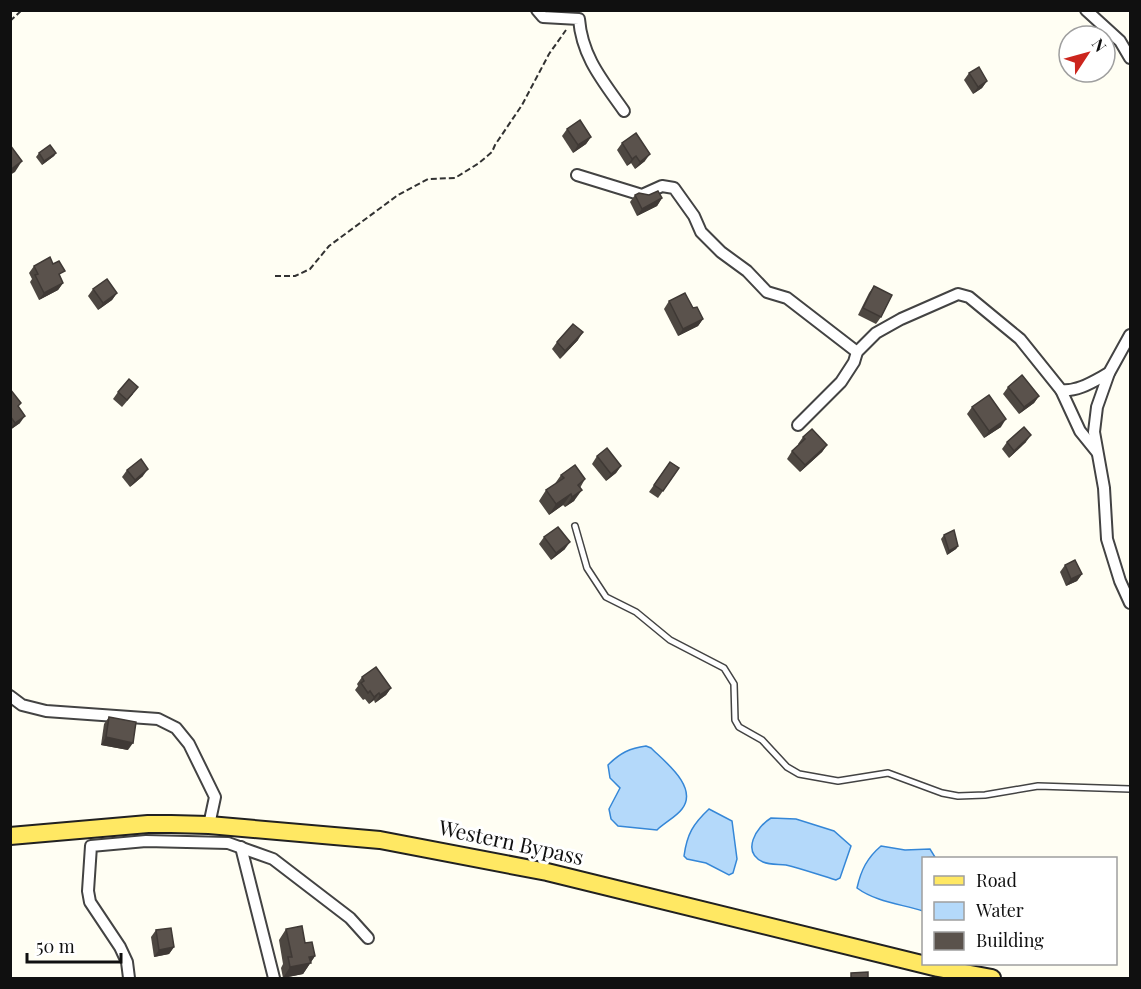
<svg xmlns="http://www.w3.org/2000/svg" width="1141" height="989" font-family="'Playfair Display',serif">
  <style>
    .water { fill: #b4d9fa; stroke: #3587d7; stroke-width: 1.5 }
    .lines { fill: none; stroke-linecap: round; stroke-linejoin: round }
    .service-casing { stroke: #434343; stroke-width: 8 }
    .minor-casing { stroke: #434343; stroke-width: 14 }
    .primary-casing { stroke: #212121; stroke-width: 20 }
    .path { stroke: #323232; stroke-width: 2; stroke-dasharray: 6 3; stroke-linecap: butt }
    .service { stroke: #fff; stroke-width: 5 }
    .minor { stroke: #fff; stroke-width: 10 }
    .primary { stroke: #ffe863; stroke-width: 16 }
    .wall { fill: #4d4741 }
    .shaded-wall { fill: #3f3935 }
    .building { fill: #5a524c; stroke: #3f3935; stroke-width: 1.5 }
    .labels { text-anchor: middle; stroke-width: 6; stroke-linejoin: round; paint-order: stroke }
    .street-label { font-size: 21px; fill: #101010; stroke: #fff }
  </style>
  <rect width="100%" height="100%" fill="#fffef3"/>
  <g class="water">
    <path d="M646 746 651 748C664 761 699 787 682 809 676 817 664 823 657 830L618 826 611 819 609 809 620 788 610 778 608 765C620 753 630 748 646 746Z"/>
    <path d="M709 809 732 821 737 859 733 873 729 875 706 863 687 859 684 856C687 834 693 824 709 809Z"/>
    <path d="M771 818 796 819 834 831 851 846 840 878 836 880C819 875 803 869 786 865 779 864 770 865 763 862 741 852 756 827 771 818Z"/>
    <path d="M881 846 905 850 930 849 935 857 924 858 923 911C901 904 876 902 857 888 861 870 867 858 881 846Z"/>
  </g>
  <g class="lines">
    <g class="service-casing">
      <path id="service" d="M575 526 587 568 606 597 636 612 670 640 724 668 734 684 735 720 739 727 762 740 787 767 799 774 838 781 888 773 942 793 958 796 985 795 1038 786 1130 789"/>
    </g>
    <g class="minor-casing">
      <g id="minor">
        <path d="M537 10 543 17 579 19C582 57 603 81 624 111"/>
        <path d="M1086 10 1120 41 1130 58"/>
        <path d="M577 175 642 195 662 186 674 188 694 216 701 232 721 252 747 271 767 292 787 298 857 352"/>
        <path d="M1130 335 1109 373 1097 407 1094 432 1104 488 1107 539 1120 581 1130 603"/>
        <path d="M1061 390 1080 431 1097 452"/>
        <path d="M798 425 841 382 854 362 857 352 876 333 901 319 958 294 969 297 1020 339 1061 390C1078 392 1094 381 1109 373"/>
        <path d="M10 696 22 705 46 711 158 719 176 728 189 744 215 797 209 825"/>
        <path d="M241 847 274 978"/>
        <path d="M129 978 127 962 120 947 90 902 88 891 91 846 146 841 228 843 273 859 350 918 368 938"/>
      </g>
    </g>
    <g class="primary-casing">
      <path id="primary" d="M10 836 148 824H171L209 825 380 840 547 872 938 968 992 978"/>
    </g>
    <g class="path">
      <path d="M10 21 22 10"/>
      <path d="M275 276H295L310 269 329 246 398 195 428 179 455 178 479 163 492 152 495 145 522 105 549 54 566 30"/>
    </g>
    <use href="#service" class="service"/>
    <use href="#minor" class="minor"/>
    <use href="#primary" class="primary"/>
  </g>
  <g class="wall">
    <path d="M969 73 987 81 982 88 973 94 964 80Z"/>
    <path d="M567 129 591 137 586 144 573 153 562 136Z"/>
    <path d="M622 143 645 161 635 169 631 163 627 166 617 150Z"/>
    <path d="M39 153H56L54 156 42 165 36 157Z"/>
    <path d="M635 195 662 198 657 206 637 216 630 202Z"/>
    <path d="M34 266 60 277 63 283 58 290 39 300 30 282 32 279 29 273Z"/>
    <path d="M874 286 881 317 876 324 858 315 869 293Z"/>
    <path d="M93 289 117 293 112 300 98 310 88 296Z"/>
    <path d="M669 301 693 308 703 319 698 326 678 336 664 309Z"/>
    <path d="M578 340 560 359 552 349 557 342Z"/>
    <path d="M1008 387 1039 396 1034 403 1019 414 1003 394Z"/>
    <path d="M10 389 18 407 20 423 10 430Z"/>
    <path d="M118 392 133 394 122 407 113 399Z"/>
    <path d="M972 407 1001 427 984 438 967 414Z"/>
    <path d="M803 437 827 445 822 452 800 472 787 459 792 451 799 445 798 444Z"/>
    <path d="M1007 442H1026L1009 458 1002 449Z"/>
    <path d="M597 456 621 466 616 473 606 481 592 464Z"/>
    <path d="M670 462 679 468 658 498 649 492Z"/>
    <path d="M127 470 143 476 130 487 122 477Z"/>
    <path d="M561 475 585 479 580 488 574 501 565 507 563 505 549 515 539 501 546 490 554 485Z"/>
    <path d="M944 535 958 546 956 549 947 555 941 539Z"/>
    <path d="M544 537 565 549 551 560 539 544Z"/>
    <path d="M1065 565 1082 574 1077 581 1066 586 1060 572Z"/>
    <path d="M362 677 391 688 386 695 375 703 374 700 369 704 365 699 363 700 355 690 358 686 357 684Z"/>
    <path d="M109 717 128 750 101 745 104 724Z"/>
    <path d="M286 929 315 956 303 974 283 978 281 968 283 964 279 940Z"/>
    <path d="M156 930 174 947 169 954 154 957 151 937Z"/>
  </g>
  <g class="shaded-wall">
    <path d="M987 81 982 88 973 94 978 87Z"/>
    <path d="M591 137 586 144 573 153 578 145Z"/>
    <path d="M56 153 54 156 42 165 44 161Z"/>
    <path d="M650 154 645 161 635 169 640 162Z"/>
    <path d="M636 156 631 163 627 166 632 159Z"/>
    <path d="M22 161 15 172 10 175V170Z"/>
    <path d="M662 198 657 206 637 216 642 209Z"/>
    <path d="M63 283 58 290 39 300 44 293Z"/>
    <path d="M117 293 112 300 98 310 103 303Z"/>
    <path d="M703 319 698 326 678 336 683 329Z"/>
    <path d="M583 332 578 340 560 359 565 351Z"/>
    <path d="M1039 396 1034 403 1019 414 1024 407Z"/>
    <path d="M25 416 20 423 10 430 15 423Z"/>
    <path d="M1006 419 1001 427 984 438 989 431Z"/>
    <path d="M1031 435 1026 442 1009 458 1014 451Z"/>
    <path d="M827 445 822 452 800 472 805 465Z"/>
    <path d="M621 466 616 473 606 481 611 474Z"/>
    <path d="M148 469 143 476 130 487 135 480Z"/>
    <path d="M582 490 574 501 565 507 572 497Z"/>
    <path d="M571 494 563 505 549 515 556 504Z"/>
    <path d="M570 542 565 549 551 560 556 553Z"/>
    <path d="M958 546 956 549 947 555 949 551Z"/>
    <path d="M1082 574 1077 581 1066 586 1071 579Z"/>
    <path d="M391 688 386 695 375 703 380 695Z"/>
    <path d="M379 693 374 700 369 704 374 697Z"/>
    <path d="M106 737 133 743 128 750 101 745Z"/>
    <path d="M174 947 169 954 154 957 159 950Z"/>
    <path d="M315 956 303 974 283 978 290 967 309 957Z"/>
  </g>
  <g class="building">
    <path d="M979 67 987 81 978 87 969 73Z"/>
    <path d="M580 120 591 137 578 145 567 129Z"/>
    <path d="M636 133 650 154 640 162 636 156 632 159 622 143Z"/>
    <path d="M10 145 22 161 10 170Z"/>
    <path d="M50 145 56 153 44 161 39 153Z"/>
    <path d="M658 191 662 198 642 209 635 195 639 193 649 195Z"/>
    <path d="M50 257 53 264 59 261 65 271 59 274 63 283 44 293 35 275 38 274 34 266Z"/>
    <path d="M107 279 117 293 103 303 93 289Z"/>
    <path d="M874 286 892 295 881 317 863 308Z"/>
    <path d="M685 293 693 308 697 307 703 319 683 329 669 301Z"/>
    <path d="M573 324 583 332 565 351 557 342Z"/>
    <path d="M1022 375 1039 396 1024 407 1008 387Z"/>
    <path d="M129 379 138 387 127 400 118 392Z"/>
    <path d="M10 389 21 403 18 406 25 416 15 423 10 416Z"/>
    <path d="M989 395 1006 419 989 431 972 407Z"/>
    <path d="M1024 427 1031 435 1014 451 1007 442Z"/>
    <path d="M812 429 827 445 805 465 792 451 805 439 803 437Z"/>
    <path d="M607 448 621 466 611 474 597 456Z"/>
    <path d="M141 459 148 469 135 480 127 470Z"/>
    <path d="M670 462 679 468 663 491 654 485Z"/>
    <path d="M575 465 585 479 578 485 582 490 572 497 571 494 556 504 546 490 564 478 561 475Z"/>
    <path d="M558 527 570 542 556 553 544 537Z"/>
    <path d="M954 530 958 546 949 551 944 535Z"/>
    <path d="M1075 560 1082 574 1071 579 1065 565Z"/>
    <path d="M376 667 391 688 380 695 379 693 374 697 370 691 368 693 361 683 364 681 362 677Z"/>
    <path d="M109 717 136 722 133 743 106 737Z"/>
    <path d="M302 926 305 943 312 942 315 956 309 957 311 963 290 967 288 957H292L286 929Z"/>
    <path d="M171 928 174 947 159 950 156 930Z"/>
    <path d="M868 972V978H851V973Z"/>
  </g>
  <g class="labels">
    <g class="street-label">
      <text transform="translate(511 843) rotate(12)" y="7">Western Bypass</text>
    </g>
  </g>
  <rect width="1141" height="989" fill="none" stroke="#101010" stroke-width="24"/>
  <rect x="922" y="857" width="195" height="108" fill="#ffffff" stroke="#9f9f9f" stroke-width="1.5"/>
  <rect x="934" y="876" width="30" height="9" fill="#ffe863" stroke="#9f9f9f" stroke-width="1.5"/>
  <text x="976" y="887" font-size="18" fill="#101010">Road</text>
  <rect x="934" y="902" width="30" height="18" fill="#b4d9fa" stroke="#9f9f9f" stroke-width="1.5"/>
  <text x="976" y="917" font-size="18" fill="#101010">Water</text>
  <rect x="934" y="932" width="30" height="18" fill="#5a524c" stroke="#9f9f9f" stroke-width="1.5"/>
  <text x="976" y="947" font-size="18" fill="#101010">Building</text>
  <g transform="translate(1087 54) rotate(54)"><circle r="28" fill="#ffffff" stroke="#9f9f9f" stroke-width="1.5"/>
  <path d="M0-4.5L10 22L0 15L-10 22Z" fill="#cc251d"/>
  <text y="-9" font-size="16" font-weight="bold" text-anchor="middle" fill="#101010">N</text>
  </g>
  <path d="M27 953v9h94v-9" fill="none" stroke="#101010" stroke-width="3"/>
  <text x="36" y="953" font-size="18" fill="#101010" stroke="#ffffff" stroke-width="4.5" paint-order="stroke">50 m</text>
</svg>
